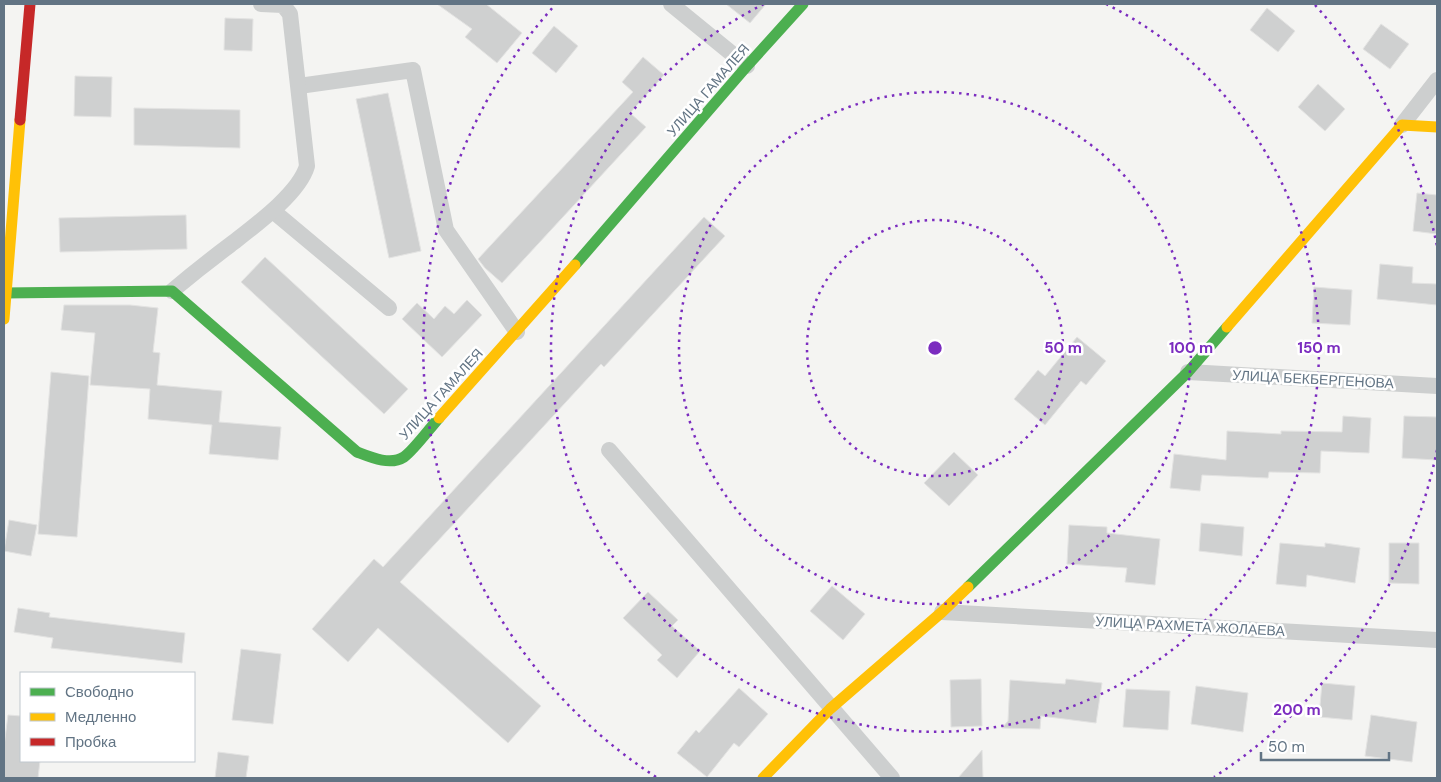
<svg xmlns="http://www.w3.org/2000/svg" width="1441" height="782" font-family="'DM Sans',sans-serif">
  <style>
    .building { fill: #cfd0d0; stroke: #e3e3e2 }
    .lines { fill: none; stroke-linecap: round; stroke-linejoin: round }
    .street { stroke: #cdcfcf; stroke-width: 16 }
    .fast { stroke: #4caf50; stroke-width: 11 }
    .slow { stroke: #ffc107; stroke-width: 11 }
    .jam { stroke: #c62828; stroke-width: 11 }
    .ring { fill: none; stroke: #7b2cbf; stroke-width: 2.5; stroke-dasharray: 2.5 5 }
    .labels { text-anchor: middle; stroke-width: 5; stroke-linejoin: round; paint-order: stroke }
    .street-label { font-size: 14px; fill: #627484; stroke: #fff }
    .centre { fill: #7b2cbf; stroke: #fff; stroke-width: 2.5 }
    .ring-label { font-size: 15px; text-anchor: middle; font-weight: bold; fill: #7b2cbf; stroke: #fff; stroke-width: 5; stroke-linejoin: round; paint-order: stroke }
  </style>
  <rect width="100%" height="100%" fill="#f4f4f2"/>
  <g class="building">
    <path d="M437 4H486L522 33 497 63 465 37 472 29Z"/>
    <path d="M726 4H766L750 23Z"/>
    <path d="M1267 8 1295 31 1278 52 1250 30Z"/>
    <path d="M225 18 253 19 252 51 224 50Z"/>
    <path d="M1381 24 1409 44 1390 69 1363 49Z"/>
    <path d="M554 26 578 46 556 73 532 53Z"/>
    <path d="M643 57 664 75 630 113 646 127 502 283 485 268 478 259 633 92 622 82Z"/>
    <path d="M75 76 112 77 111 117 74 116Z"/>
    <path d="M1318 84 1345 109 1325 131 1298 107Z"/>
    <path d="M388 93 421 251 389 258 356 99Z"/>
    <path d="M134 108 240 110V148L134 145Z"/>
    <path d="M1417 193 1437 195V234L1413 231Z"/>
    <path d="M186 215 187 249 60 252 59 218Z"/>
    <path d="M704 217 725 236 604 367 601 364 400 582 541 706 508 743 378 628 348 662 312 629 374 559 383 567Z"/>
    <path d="M265 257 408 389 384 414 241 282Z"/>
    <path d="M1380 264 1413 267 1412 283 1437 284V305L1377 299Z"/>
    <path d="M1314 287 1352 290 1350 325 1312 323Z"/>
    <path d="M467 300 482 315 442 357 402 319 417 303 434 319 445 306 454 314Z"/>
    <path d="M64 305H130L158 308 153 352 160 353 157 385 222 391 219 422 281 427 278 460 209 454 212 425 148 419 150 389 90 385 95 333 61 330Z"/>
    <path d="M1077 337 1106 361 1086 385 1081 381 1045 425 1014 399 1038 370 1045 376Z"/>
    <path d="M51 372 89 376 77 537 38 534Z"/>
    <path d="M1343 416 1371 418 1369 453 1321 451 1320 473 1269 472 1268 478 1202 475 1200 491 1170 488 1174 454 1226 460 1227 431 1281 434V431L1342 432Z"/>
    <path d="M1404 416 1437 417V460L1402 458Z"/>
    <path d="M954 452 978 475 949 506 924 483Z"/>
    <path d="M9 520 37 525 31 556 4 551Z"/>
    <path d="M1201 523 1244 527 1242 556 1199 551Z"/>
    <path d="M1069 525 1107 527V533L1160 539 1155 585 1125 582 1127 568 1067 564Z"/>
    <path d="M1280 543 1325 547V543L1360 548 1355 583 1307 575 1306 587 1276 584Z"/>
    <path d="M1389 543H1419V584L1389 583Z"/>
    <path d="M832 586 865 614 843 640 810 611Z"/>
    <path d="M648 592 678 620 672 626 700 651 677 678 657 660 662 655 623 618Z"/>
    <path d="M18 608 50 613 49 617 185 633 182 663 51 648 53 638 14 632Z"/>
    <path d="M241 649 281 654 273 724 232 720Z"/>
    <path d="M981 679 982 726 951 727 950 680Z"/>
    <path d="M1066 679 1102 683 1096 723 1041 716 1040 729 1002 728 1008 721 1010 680 1065 684Z"/>
    <path d="M1322 683 1355 686 1352 720 1319 717Z"/>
    <path d="M1196 686 1248 693 1243 732 1191 724Z"/>
    <path d="M739 688 768 714 739 747 734 743 707 777 677 753 696 730 699 733Z"/>
    <path d="M1126 689 1170 691 1168 730 1123 727Z"/>
    <path d="M8 715 21 716V761H40L38 778H4V746Z"/>
    <path d="M1371 715 1417 722 1412 762 1365 756Z"/>
    <path d="M982 750 983 778H958Z"/>
    <path d="M218 752 249 756 246 778H215Z"/>
  </g>
  <g class="lines">
    <g class="street">
      <path d="M671 4 747 66"/>
      <path d="M299 86 413 70 446 230 517 332"/>
      <path d="M1402 125 1437 80"/>
      <path d="M273 211 389 308"/>
      <path d="M172 291C191 275 210 260 230 245 253 227 299 194 307 166L290 14 283 5 261 4"/>
      <path d="M1188 372 1437 386"/>
      <path d="M609 450 892 778"/>
      <path d="M942 612 1437 640"/>
    </g>
    <g class="fast">
      <path d="M575 265 747 66 803 4"/>
      <path d="M4 293 172 291 357 452C370 457 390 466 404 457 413 451 430 428 439 418"/>
      <path d="M968 587 1188 372 1227 327"/>
    </g>
    <g class="slow">
      <path d="M4 319 20 120"/>
      <path d="M1227 327 1402 125 1437 127"/>
      <path d="M439 418 575 265"/>
      <path d="M763 778 830 709 942 612 968 587"/>
    </g>
    <path class="jam" d="M20 120 30 4"/>
  </g>
  <g class="ring">
    <circle cx="935" cy="348" r="128"/>
    <circle cx="935" cy="348" r="256"/>
    <path d="M1106 4A384 384 0 1 1 764 4"/>
    <path d="M1437 450A512 512 0 0 1 1214 777M656 777A512 512 0 0 1 555 5M1315 5A512 512 0 0 1 1437 246"/>
  </g>
  <g class="labels">
    <g class="street-label">
      <text transform="translate(708 90) rotate(-49)" y="5">УЛИЦА ГАМАЛЕЯ</text>
      <text transform="translate(1313 379) rotate(3)" y="5">УЛИЦА БЕКБЕРГЕНОВА</text>
      <text transform="translate(441 394) rotate(-48)" y="5">УЛИЦА ГАМАЛЕЯ</text>
      <text transform="translate(1190 626) rotate(3)" y="5">УЛИЦА РАХМЕТА ЖОЛАЕВА</text>
    </g>
  </g>
  <circle cx="935" cy="348" r="8" class="centre"/>
  <g class="ring-label">
    <text x="1063" y="353">50 m</text>
    <text x="1191" y="353">100 m</text>
    <text x="1319" y="353">150 m</text>
    <text x="1297" y="715">200 m</text>
  </g>
  <rect width="1441" height="782" fill="none" stroke="#627484" stroke-width="10"/>
  <rect x="20" y="672" width="175" height="90" fill="#ffffff" stroke="#c0c7ce"/>
  <rect x="30" y="688" width="25" height="8" fill="#4caf50" stroke="#c0c7ce"/>
  <text x="65" y="697" font-size="15" fill="#627484">Свободно</text>
  <rect x="30" y="713" width="25" height="8" fill="#ffc107" stroke="#c0c7ce"/>
  <text x="65" y="722" font-size="15" fill="#627484">Медленно</text>
  <rect x="30" y="738" width="25" height="8" fill="#c62828" stroke="#c0c7ce"/>
  <text x="65" y="747" font-size="15" fill="#627484">Пробка</text>
  <path d="M1261 752v8h128v-8" fill="none" stroke="#627484" stroke-width="2.5"/>
  <text x="1268" y="752" font-size="15" fill="#627484" stroke="#ffffff" stroke-width="4" paint-order="stroke">50 m</text>
</svg>
